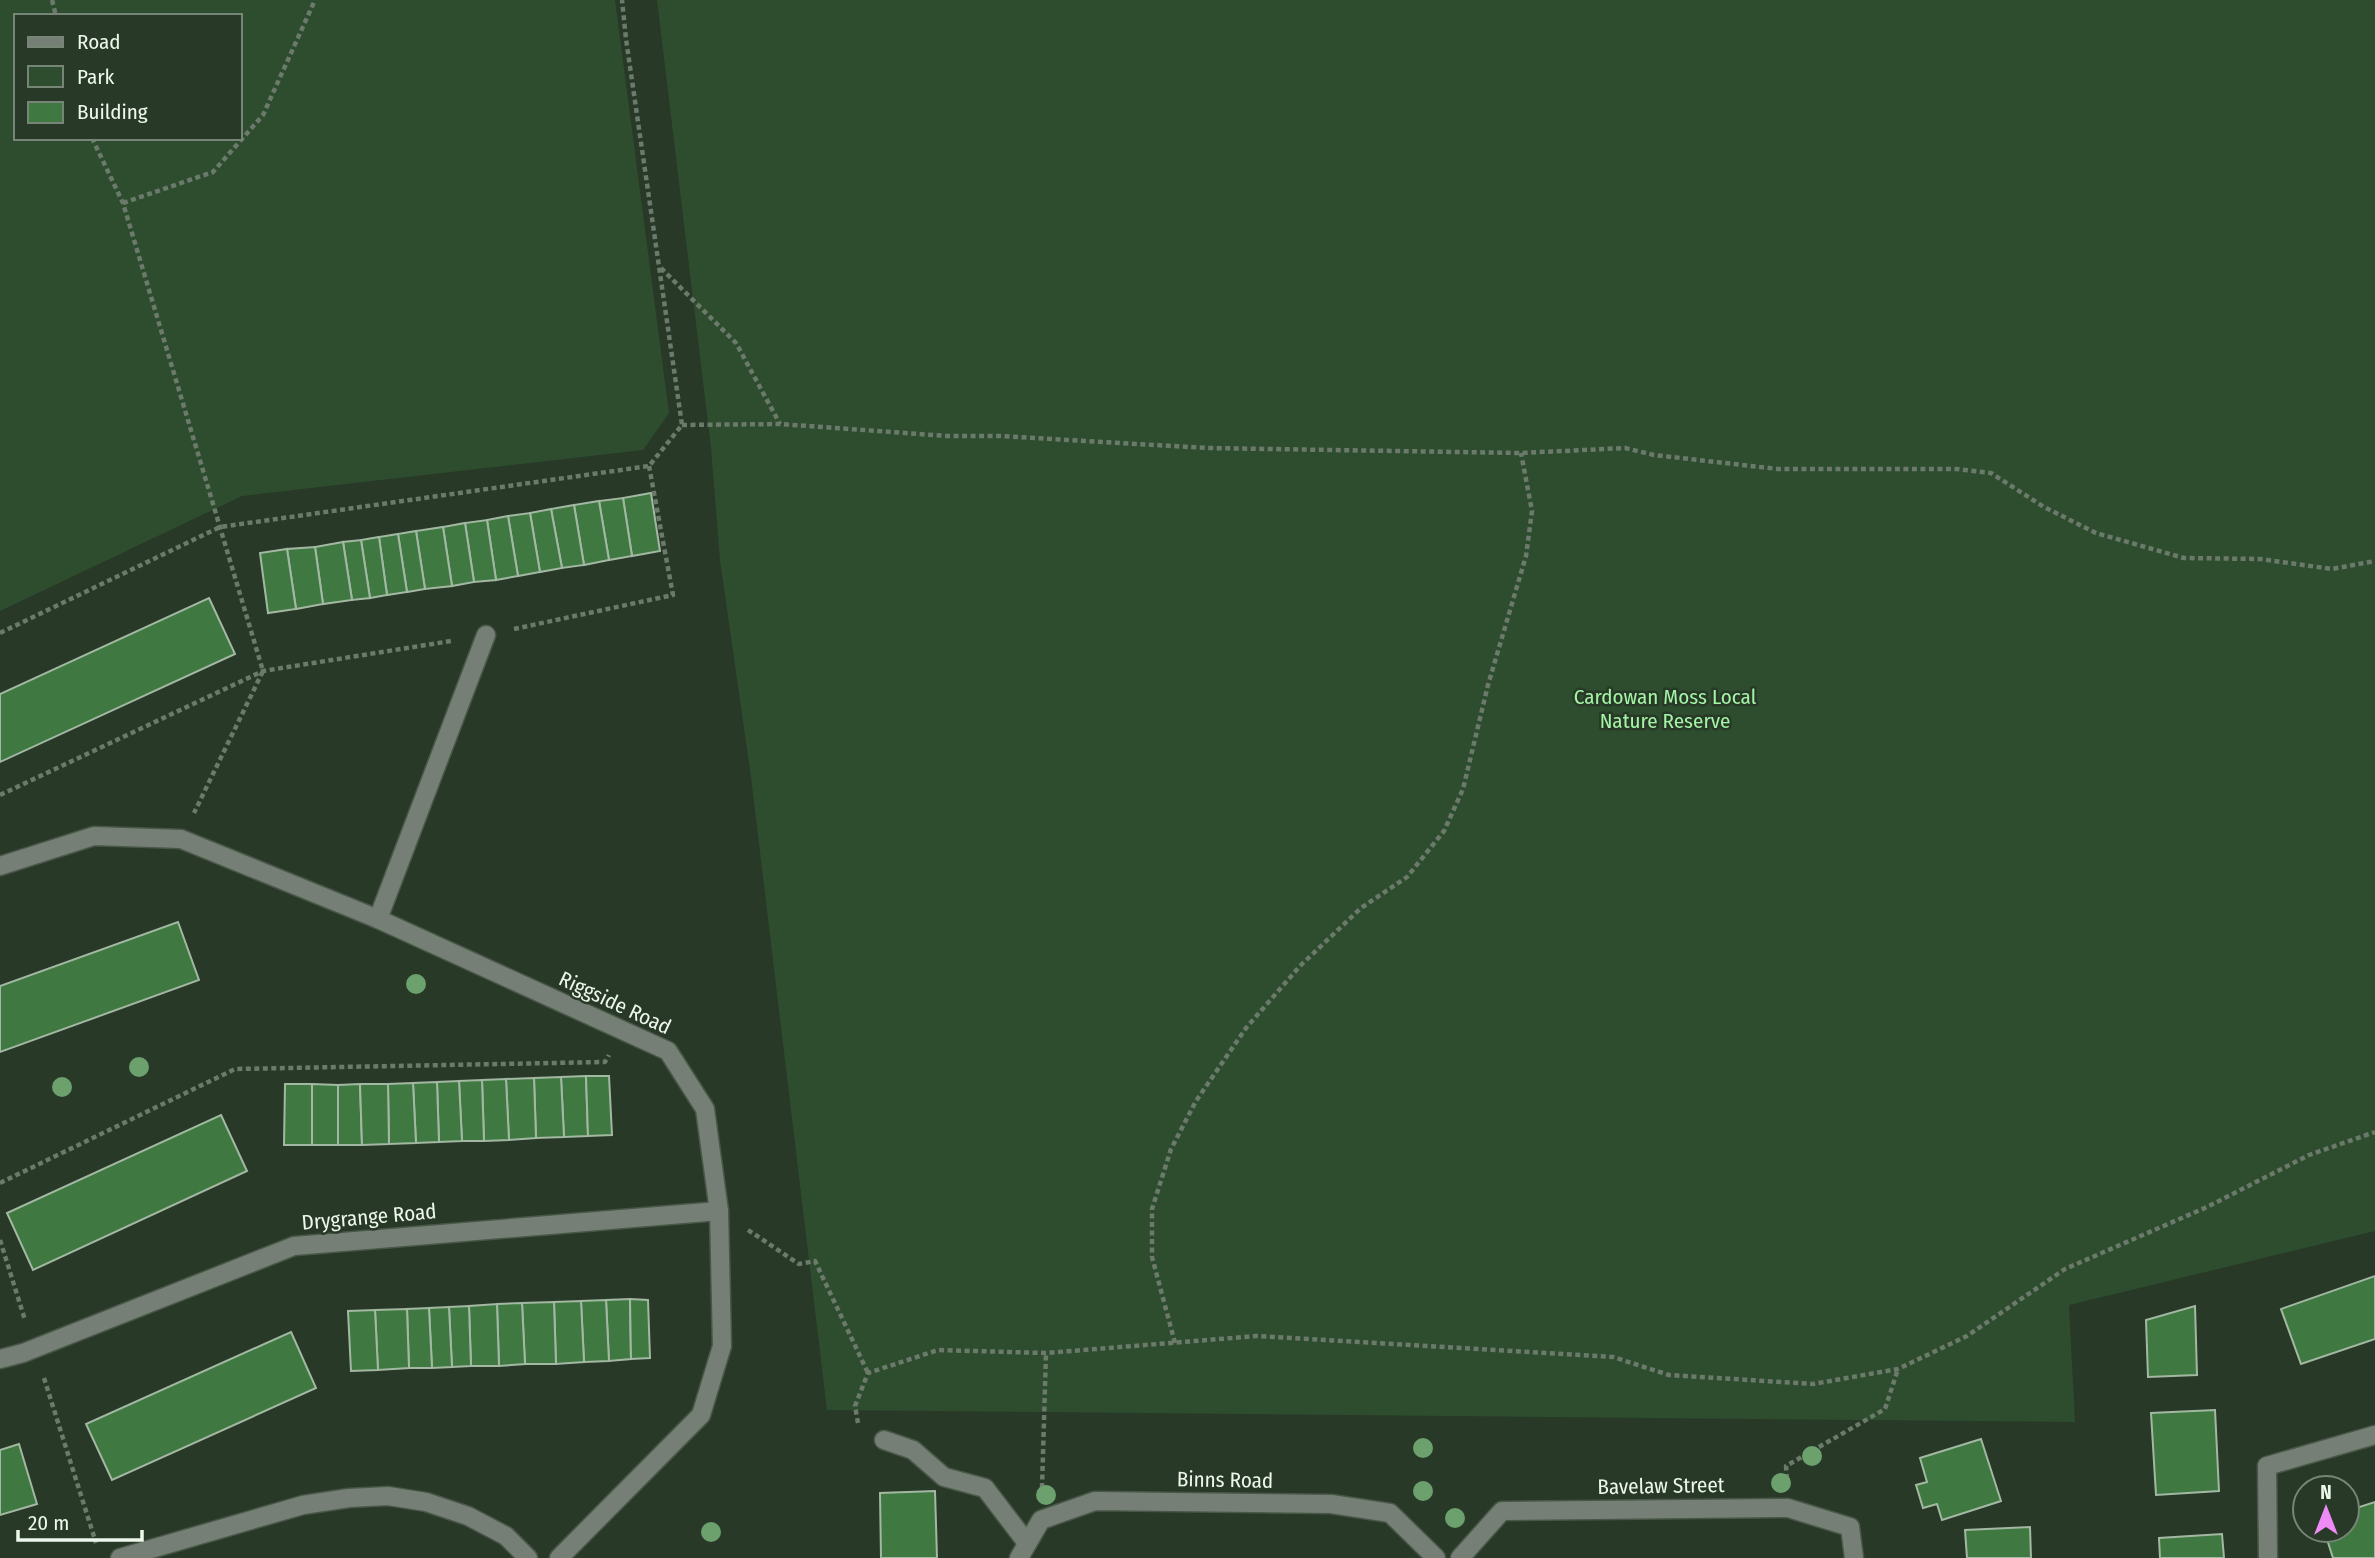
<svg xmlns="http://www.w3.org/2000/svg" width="2375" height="1558" font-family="'Fira Sans Condensed',sans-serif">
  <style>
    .green { fill: #2d4d2e; fill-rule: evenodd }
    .building { fill: #3f7841; stroke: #a3b8a3; stroke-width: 2 }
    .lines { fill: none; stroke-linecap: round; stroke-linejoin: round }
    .minor-casing { stroke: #485747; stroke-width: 21 }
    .path { stroke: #6b7a6b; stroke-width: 4.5; stroke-dasharray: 5 3.5; stroke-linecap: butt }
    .minor { stroke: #767f76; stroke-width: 18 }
    .tree { fill: #6ca06d }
    .labels { text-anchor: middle; stroke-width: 5; stroke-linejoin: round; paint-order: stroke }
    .park-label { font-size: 21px; fill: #a4f4a5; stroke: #283928 }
    .street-label { font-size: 21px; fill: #edf7ec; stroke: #283928 }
  </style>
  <rect width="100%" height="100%" fill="#283928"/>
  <g class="green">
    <path d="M0 0H615L669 413 643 450 242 496 0 611ZM16 16H240V138H16Z"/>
    <path d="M657 0H2375V1231L2069 1305 2075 1422 827 1410 751 777 720 560 711 448Z"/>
  </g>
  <g class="building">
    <path d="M651 493 660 551 632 556 623 498Z"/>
    <path d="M623 498 632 556 609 560 599 501Z"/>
    <path d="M599 501 609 560 584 565 574 505Z"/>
    <path d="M574 505 584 565 562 568 551 509Z"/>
    <path d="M551 509 562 568 540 572 530 513Z"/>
    <path d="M530 513 540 572 518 576 508 516Z"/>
    <path d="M508 516 518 576 496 580 487 520Z"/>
    <path d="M487 520 496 580 474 582 465 523Z"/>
    <path d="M465 523 474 582 452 586 443 527Z"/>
    <path d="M443 527 452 586 425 589 416 531Z"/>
    <path d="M416 531 425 589 407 592 398 534Z"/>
    <path d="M398 534 407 592 387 595 379 537Z"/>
    <path d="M379 537 387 595 370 598 361 540Z"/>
    <path d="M361 540 370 598 352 600 343 542Z"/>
    <path d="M343 542 352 600 323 604 315 547Z"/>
    <path d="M315 547 323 604 296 609 287 549Z"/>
    <path d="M287 549 296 609 268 613 260 553Z"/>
    <path d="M209 598 235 654 0 762V694Z"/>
    <path d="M178 922 199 980 0 1052V986Z"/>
    <path d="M586 1076 588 1136 564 1137 561 1077Z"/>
    <path d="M586 1076H609L612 1135 588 1136Z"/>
    <path d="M561 1077 564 1137 536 1138 534 1078Z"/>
    <path d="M534 1078 536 1138 509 1140 506 1079Z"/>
    <path d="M506 1079 509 1140 484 1141 482 1080Z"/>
    <path d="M482 1080 484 1141H462L459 1081Z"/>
    <path d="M459 1081 462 1141 439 1142 437 1082Z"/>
    <path d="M437 1082 439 1142 416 1143 413 1083Z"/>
    <path d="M413 1083 416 1143 389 1144 388 1084Z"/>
    <path d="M285 1084H312V1145H284Z"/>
    <path d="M312 1084 338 1085V1145H312Z"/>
    <path d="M360 1084 362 1145H338V1085Z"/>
    <path d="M360 1084H388L389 1144 362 1145Z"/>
    <path d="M221 1115 247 1171 33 1270 7 1213Z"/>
    <path d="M2375 1276V1339L2301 1364 2281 1309Z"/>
    <path d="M630 1299 631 1359 609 1361 606 1300Z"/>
    <path d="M630 1299 648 1300 650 1358 631 1359Z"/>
    <path d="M606 1300 609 1361 584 1362 581 1301Z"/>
    <path d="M581 1301 584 1362 556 1364 554 1302Z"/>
    <path d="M554 1302 556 1364H525L522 1303Z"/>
    <path d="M522 1303 525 1364 499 1366 497 1304Z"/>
    <path d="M497 1304 499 1366H471L469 1306Z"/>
    <path d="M469 1306 471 1366 452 1367 449 1307Z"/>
    <path d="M2195 1306 2197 1375 2148 1377 2146 1320Z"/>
    <path d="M449 1307 452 1367 432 1368 429 1308Z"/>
    <path d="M429 1308 432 1368H409L407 1309Z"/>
    <path d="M407 1309 409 1368 378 1370 375 1310Z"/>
    <path d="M375 1310 378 1370 351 1371 348 1311Z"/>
    <path d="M291 1332 316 1388 112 1480 86 1424Z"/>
    <path d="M2215 1410 2219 1491 2156 1495 2151 1413Z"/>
    <path d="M1981 1439 2001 1501 1942 1520 1937 1504 1923 1508 1916 1485 1927 1482 1920 1458Z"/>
    <path d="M19 1444 37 1504 0 1515V1450Z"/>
    <path d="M935 1491 937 1558H881L880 1493Z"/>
    <path d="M2375 1502V1558H2333L2324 1530H2347V1511Z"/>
    <path d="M2030 1527 2031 1558H1967L1965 1530Z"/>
    <path d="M2222 1534 2224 1558H2160L2159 1538Z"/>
  </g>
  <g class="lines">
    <g class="minor-casing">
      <g id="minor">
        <path d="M0 866 94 836 181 839 378 919 668 1051 705 1109 719 1211 722 1346 701 1415 559 1558"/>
        <path d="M378 919 486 635"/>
        <path d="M0 1359 23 1353 294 1246 719 1211"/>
        <path d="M884 1440 913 1450 944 1477 985 1488 1027 1543"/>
        <path d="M120 1558 303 1505 349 1498 388 1496 426 1502 468 1516 506 1536 528 1558"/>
        <path d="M1019 1558 1041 1520 1095 1501 1331 1504 1390 1513 1436 1558"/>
        <path d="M1460 1558 1502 1511 1788 1508 1850 1527 1854 1558"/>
        <path d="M2268 1558 2267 1466 2375 1435"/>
      </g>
    </g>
    <g class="path">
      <path d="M52 0 56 16"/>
      <path d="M92 138 123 203 263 671 194 813"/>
      <path d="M123 203 213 172 263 115 315 0"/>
      <path d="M661 268 736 343 780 424"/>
      <path d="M682 425 780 424 947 436H1000L1207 448 1521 453 1625 448 1654 455 1778 469H1957L1991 473 2044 507 2096 533 2184 558 2260 559 2332 569 2375 561"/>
      <path d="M514 629 673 595 649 466"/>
      <path d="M0 633 220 527 649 466 682 425 626 39 622 0"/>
      <path d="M0 795 263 671 451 641"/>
      <path d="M0 1183 235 1069 605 1062 609 1055"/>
      <path d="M748 1230 799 1264 815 1261 868 1373"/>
      <path d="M0 1240 25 1320"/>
      <path d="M1175 1343 1152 1257V1209L1171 1149 1196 1101 1246 1028 1300 966 1361 908 1407 877 1444 831 1463 789 1488 685 1526 556 1532 511 1521 453"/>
      <path d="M44 1378 96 1543"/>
      <path d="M858 1423 855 1406 868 1373 938 1350 1046 1353 1257 1336 1613 1357 1669 1375 1813 1384 1898 1369 1967 1336 2065 1269 2207 1207 2309 1155 2375 1132"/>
      <path d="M1787 1479 1786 1466 1885 1409 1898 1369"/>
      <path d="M1042 1488 1046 1353"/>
    </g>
    <use href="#minor" class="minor"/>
  </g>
  <g class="tree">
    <circle cx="416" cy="984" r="10"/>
    <circle cx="139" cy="1067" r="10"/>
    <circle cx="62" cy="1087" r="10"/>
    <circle cx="1423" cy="1448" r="10"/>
    <circle cx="1812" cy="1456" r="10"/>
    <circle cx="1781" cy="1483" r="10"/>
    <circle cx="1423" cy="1491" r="10"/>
    <circle cx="1046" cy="1495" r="10"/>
    <circle cx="1455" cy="1518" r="10"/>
    <circle cx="711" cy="1532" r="10"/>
  </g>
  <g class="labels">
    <g class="park-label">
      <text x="1665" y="704">Cardowan Moss Local<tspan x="1665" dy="24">Nature Reserve</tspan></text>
    </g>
    <g class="street-label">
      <text transform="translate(615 1003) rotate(25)" y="7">Riggside Road</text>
      <text transform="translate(369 1217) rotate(-5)" y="7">Drygrange Road</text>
      <text transform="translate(1225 1480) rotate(1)" y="7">Binns Road</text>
      <text transform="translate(1661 1486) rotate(-1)" y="7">Bavelaw Street</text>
    </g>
  </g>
  <rect x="14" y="14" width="228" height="126" fill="#283928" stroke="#778576" stroke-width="2"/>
  <rect x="28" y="37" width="35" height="10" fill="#767f76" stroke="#778576" stroke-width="2"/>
  <text x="77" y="49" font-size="21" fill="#edf7ec">Road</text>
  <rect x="28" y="66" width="35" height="21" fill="#2d4d2e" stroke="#778576" stroke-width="2"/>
  <text x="77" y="84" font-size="21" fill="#edf7ec">Park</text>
  <rect x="28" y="102" width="35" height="21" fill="#3f7841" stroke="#778576" stroke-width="2"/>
  <text x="77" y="119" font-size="21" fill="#edf7ec">Building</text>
  <g transform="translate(2326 1509)"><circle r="33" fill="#283928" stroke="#778576" stroke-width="2"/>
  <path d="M0-5L12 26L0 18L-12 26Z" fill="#ef8bf7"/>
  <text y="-10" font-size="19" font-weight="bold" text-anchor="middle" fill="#edf7ec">N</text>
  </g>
  <path d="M18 1530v10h124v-10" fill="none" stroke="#edf7ec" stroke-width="3.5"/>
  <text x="28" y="1530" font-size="21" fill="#edf7ec" stroke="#283928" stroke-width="5" paint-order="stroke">20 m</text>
</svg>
